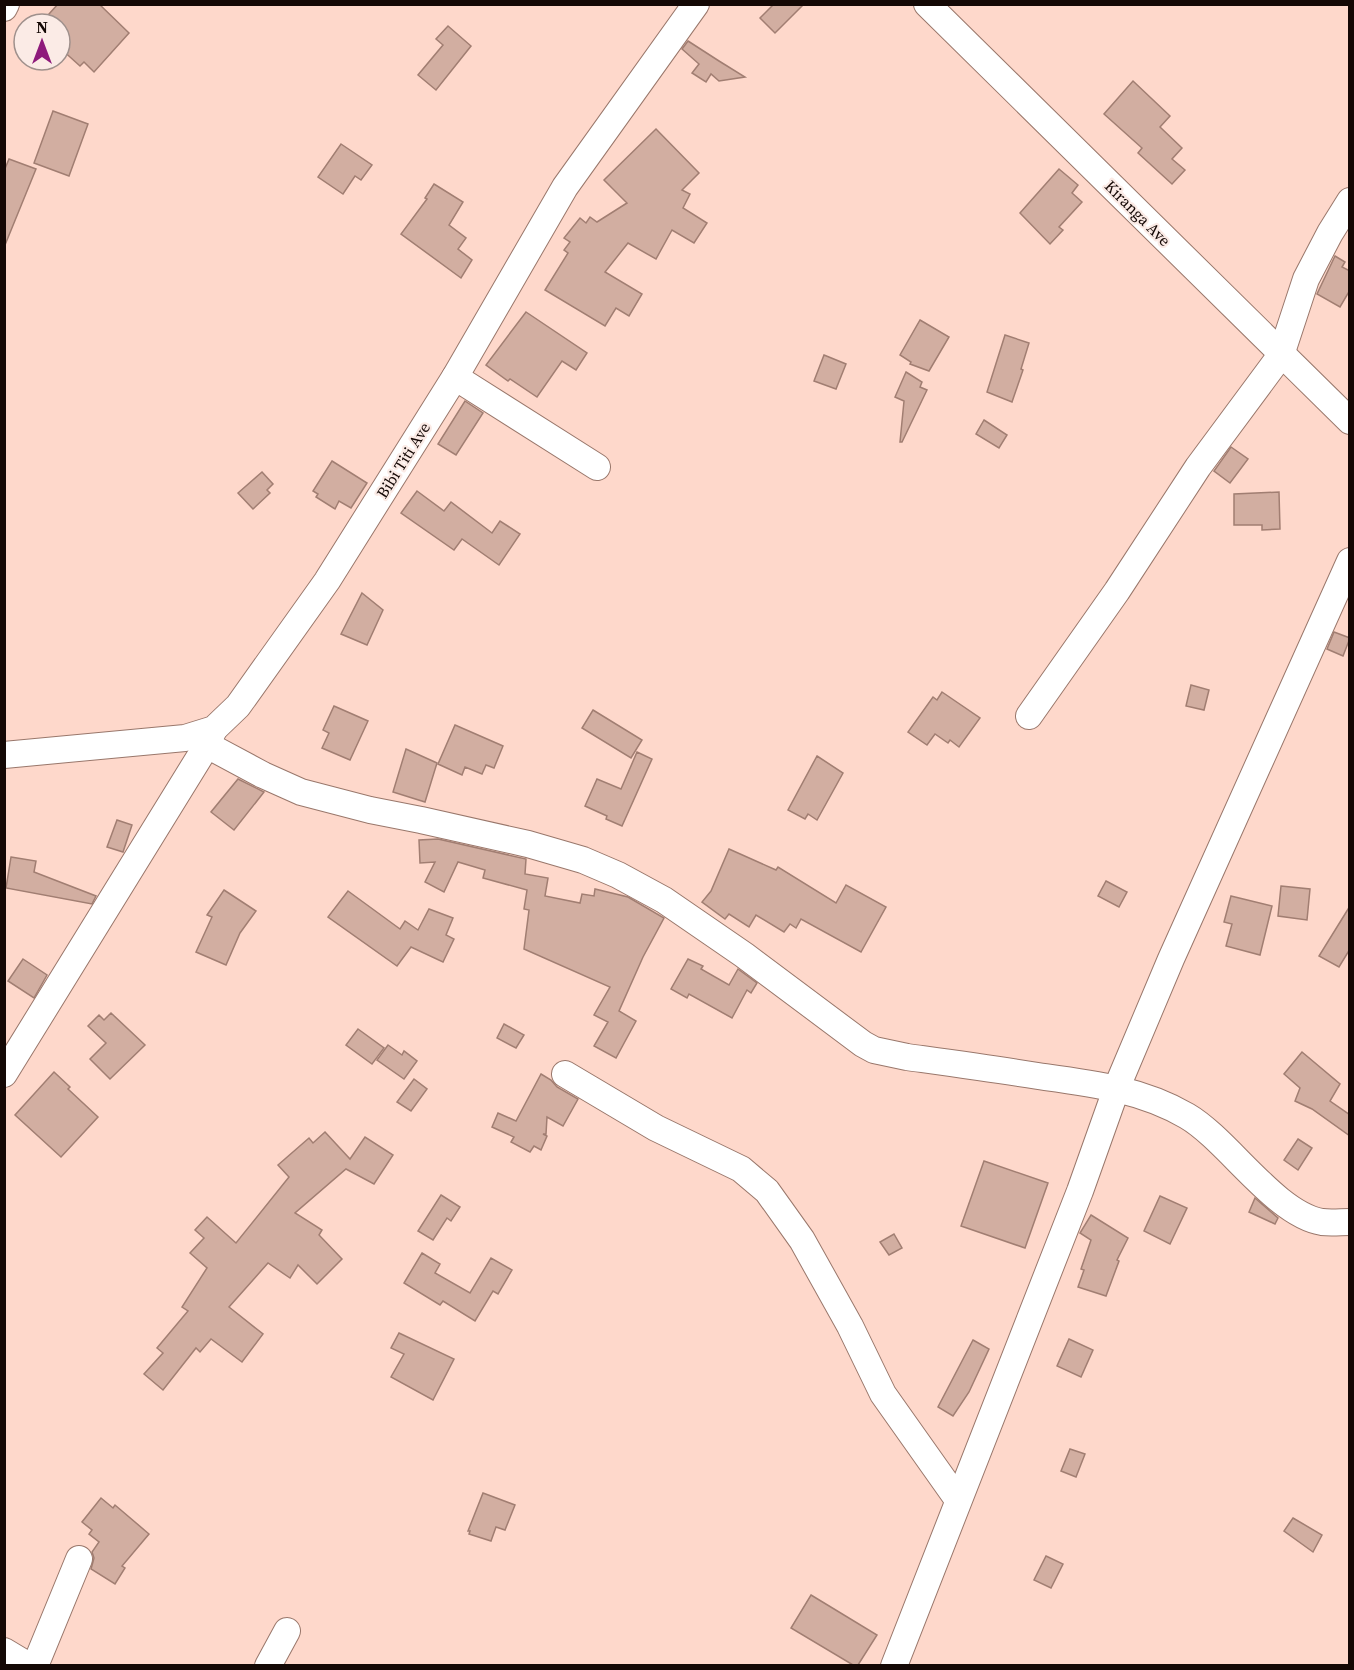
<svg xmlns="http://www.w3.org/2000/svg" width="1354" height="1670" font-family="'Source Serif 4',serif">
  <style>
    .building { fill: #d2aea1; stroke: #a17e72; stroke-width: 1.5 }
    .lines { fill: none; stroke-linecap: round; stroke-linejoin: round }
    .minor-casing { stroke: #99776b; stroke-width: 28 }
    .minor { stroke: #fff; stroke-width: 26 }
    .labels { text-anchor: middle; stroke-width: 4.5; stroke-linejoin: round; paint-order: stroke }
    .street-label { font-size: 16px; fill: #140805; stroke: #fbebe6 }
  </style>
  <rect width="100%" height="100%" fill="#fed8cb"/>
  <g class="building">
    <path d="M58 4H99L129 33 94 72 84 62 80 66 60 48V24H40Z"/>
    <path d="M774 4H804L775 33 760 18Z"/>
    <path d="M448 26 471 46 436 90 418 75 443 45 436 39Z"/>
    <path d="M688 41 719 61 745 77 719 81 711 74 706 82 692 73 699 64 682 49Z"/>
    <path d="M1133 81 1170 116 1160 127 1182 148 1172 159 1185 170 1172 184 1138 153 1142 148 1104 114Z"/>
    <path d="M53 111 88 124 69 176 34 163Z"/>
    <path d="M656 129 699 173 682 190 690 194 683 208 707 223 694 243 672 230 656 259 628 243 605 272 642 294 629 316 616 308 605 326 545 290 568 253 564 250 570 242 564 238 580 218 586 223 590 217 597 222 627 203 604 180Z"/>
    <path d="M341 144 372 165 361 180 355 176 343 194 318 177Z"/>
    <path d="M9 159 36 169 5 245 4 171Z"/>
    <path d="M1059 169 1078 185 1072 193 1082 202 1059 227 1063 230 1050 244 1020 213Z"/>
    <path d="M434 184 463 202 449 225 466 238 458 249 472 260 461 278 401 234 427 199 425 198Z"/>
    <path d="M1335 256 1345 262 1342 267 1350 271V290L1340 307 1317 294Z"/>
    <path d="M526 312 587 353 576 370 562 361 537 397 510 379 508 381 486 365Z"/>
    <path d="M920 320 949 337 929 371 910 364 911 362 900 355Z"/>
    <path d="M1005 335 1029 343 1021 369 1023 370 1012 402 987 392Z"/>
    <path d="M824 355 846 364 836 389 814 381Z"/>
    <path d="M906 372 922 382 920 387 927 390 902 442H900L904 401 895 397Z"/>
    <path d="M465 401 483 413 456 455 438 444Z"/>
    <path d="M984 420 1007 435 999 448 976 434Z"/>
    <path d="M1231 447 1248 459 1230 483 1214 471Z"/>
    <path d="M332 461 367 483 351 508 339 501 335 509 316 497 318 494 313 491Z"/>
    <path d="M262 472 273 484 267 490 270 493 253 509 238 493Z"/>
    <path d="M417 491 444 511 451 502 492 533 500 521 520 534 499 565 462 539 454 550 401 513Z"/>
    <path d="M1279 492 1280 529 1262 530V525H1234V494Z"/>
    <path d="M362 593 383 610 367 645 341 634Z"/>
    <path d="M1334 632 1350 638 1343 656 1327 649Z"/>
    <path d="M1191 685 1209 690 1204 710 1186 706Z"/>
    <path d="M942 692 980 718 959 747 950 740 948 743 935 734 927 745 908 732 933 697 937 700Z"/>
    <path d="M334 706 368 721 350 760 322 748 329 733 323 730Z"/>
    <path d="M593 710 642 740 631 758 582 728Z"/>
    <path d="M455 725 503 746 494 768 486 765 482 774 465 767 462 775 438 764Z"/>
    <path d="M406 749 437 763 425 802 393 792Z"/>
    <path d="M637 752 652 759 622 826 606 819 607 816 585 806 597 779 621 789Z"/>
    <path d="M817 756 843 773 817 820 808 814 805 819 788 810Z"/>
    <path d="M238 779 264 792 234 830 211 812Z"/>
    <path d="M117 820 132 825 123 852 107 847Z"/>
    <path d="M438 839 526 859 525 874 548 878 545 896 580 903 582 894 594 896 595 889 628 897 664 918 643 957 619 1011 636 1021 616 1058 594 1046 608 1022 594 1015 610 987 524 949 529 910 524 909 527 890 483 878 485 870 458 862 444 892 425 882 435 862 420 863 419 840Z"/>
    <path d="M729 849 776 870 778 867 836 903 846 885 886 907 861 952 801 919 796 928 790 924 784 932 756 915 749 927 729 914 725 919 702 902 711 891Z"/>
    <path d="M11 857 36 861 34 872 96 896 92 904 6 888Z"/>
    <path d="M1106 881 1127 892 1119 907 1098 896Z"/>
    <path d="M1281 886 1310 889 1307 920 1278 916Z"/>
    <path d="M224 890 256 911 240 933 226 965 196 952 212 917 207 915Z"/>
    <path d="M348 891 400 929 405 921 418 930 429 909 453 918 446 935 454 939 443 962 411 947 397 966 328 917Z"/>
    <path d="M1231 896 1272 906 1260 955 1226 946 1232 924 1224 922Z"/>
    <path d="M1350 906V949L1339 967 1319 956Z"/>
    <path d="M23 959 47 975 34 998 8 981Z"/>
    <path d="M688 959 703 966 701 969 729 985 738 969 757 983 751 993 747 990 732 1018 689 994 687 998 671 989Z"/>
    <path d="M111 1013 145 1045 110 1079 90 1059 106 1043 88 1026 99 1015 104 1020Z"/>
    <path d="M504 1024 524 1035 516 1048 497 1038Z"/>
    <path d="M358 1029 384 1048 372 1064 346 1045Z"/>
    <path d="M388 1045 402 1055 404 1051 417 1061 404 1079 377 1060Z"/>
    <path d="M1302 1052 1340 1084 1330 1101 1350 1115V1136L1312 1109 1295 1101 1300 1088 1284 1074Z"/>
    <path d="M54 1072 70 1087 68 1089 98 1117 61 1157 15 1115Z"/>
    <path d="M541 1074 551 1080 557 1087 578 1099 563 1126 547 1117 546 1134H543L547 1136 541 1150 534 1146 530 1152 511 1142 514 1137 492 1127 498 1113 516 1121Z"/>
    <path d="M414 1079 427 1089 411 1111 397 1102Z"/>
    <path d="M325 1132 350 1159 365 1137 393 1155 374 1184 346 1169 295 1213 322 1230 319 1235 342 1259 317 1284 298 1265 290 1278 268 1263 229 1307 263 1334 242 1362 211 1339 200 1352 196 1348 163 1390 144 1374 163 1353 157 1348 188 1311 182 1307 207 1268 190 1253 204 1238 195 1230 207 1217 236 1243 289 1177 278 1165 309 1138 313 1143Z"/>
    <path d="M1298 1139 1312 1148 1298 1170 1284 1160Z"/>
    <path d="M984 1161 1048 1183 1025 1248 961 1226Z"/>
    <path d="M441 1195 460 1207 451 1221 447 1218 433 1240 418 1231Z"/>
    <path d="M1160 1196 1187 1208 1170 1244 1144 1231Z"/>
    <path d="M1255 1198 1278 1218 1275 1224 1249 1212Z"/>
    <path d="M1091 1215 1128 1238 1117 1260 1119 1261 1106 1296 1078 1287 1084 1270 1081 1269 1091 1240 1080 1233Z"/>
    <path d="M894 1234 902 1248 889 1255 880 1242Z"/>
    <path d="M422 1253 440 1264 435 1273 470 1293 491 1258 512 1270 498 1294 493 1291 475 1321 443 1301 440 1305 404 1283Z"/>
    <path d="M399 1333 454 1359 433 1400 391 1377 404 1354 391 1348Z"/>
    <path d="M1069 1339 1093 1350 1081 1377 1057 1366Z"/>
    <path d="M973 1340 989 1349 969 1392 953 1416 938 1407Z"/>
    <path d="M1070 1449 1085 1454 1076 1477 1061 1471Z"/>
    <path d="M483 1493 515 1505 505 1530 496 1527 491 1541 469 1534 470 1531H468Z"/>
    <path d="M101 1498 113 1508 115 1505 149 1534 122 1566 125 1568 115 1584 91 1569 94 1558 92 1552 99 1542 89 1534 92 1530 82 1522Z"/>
    <path d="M1293 1518 1322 1535 1313 1552 1284 1531Z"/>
    <path d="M1046 1556 1063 1564 1051 1588 1034 1580Z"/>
    <path d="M811 1595 877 1635 858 1665H853L791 1628Z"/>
  </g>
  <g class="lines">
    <g class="minor-casing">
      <g id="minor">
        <path d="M927 4 1350 421"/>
        <path d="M4 8 6 4"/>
        <path d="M455 377 597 467"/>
        <path d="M1029 716 1117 591 1198 467 1281 355 1306 279 1330 233 1350 201"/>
        <path d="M207 745 263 775 301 792 370 810 421 820 528 844 583 860 618 875 664 900 744 955 863 1044 874 1050 907 1057C950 1063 994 1069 1038 1076 1089 1083 1141 1089 1187 1116 1228 1140 1275 1214 1322 1222 1331 1223 1341 1222 1350 1222"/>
        <path d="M4 755 185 738 214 729 238 706 327 581 455 377 565 187 696 4"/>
        <path d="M4 1074 207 745 214 729"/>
        <path d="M565 1074 656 1128 741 1169 767 1191 802 1240 850 1326 883 1394 958 1500"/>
        <path d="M4 1651 29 1666"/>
        <path d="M35 1666 79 1559"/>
        <path d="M268 1666 287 1631"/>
        <path d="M894 1666 1080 1191 1117 1087 1171 959 1350 561"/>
      </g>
    </g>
    <use href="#minor" class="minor"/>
  </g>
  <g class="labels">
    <g class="street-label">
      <text transform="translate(1138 213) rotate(45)" y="6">Kiranga Ave</text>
      <text transform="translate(403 460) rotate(-58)" y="6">Bibi Titi Ave</text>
    </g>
  </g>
  <rect width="1354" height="1670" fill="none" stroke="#140805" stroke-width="12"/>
  <g transform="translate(42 42)"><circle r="28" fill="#fbebe6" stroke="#9f908c" stroke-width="1.5"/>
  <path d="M0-4.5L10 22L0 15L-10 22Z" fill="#8e1a7b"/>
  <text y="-9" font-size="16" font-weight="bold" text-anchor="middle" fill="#140805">N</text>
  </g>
</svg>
